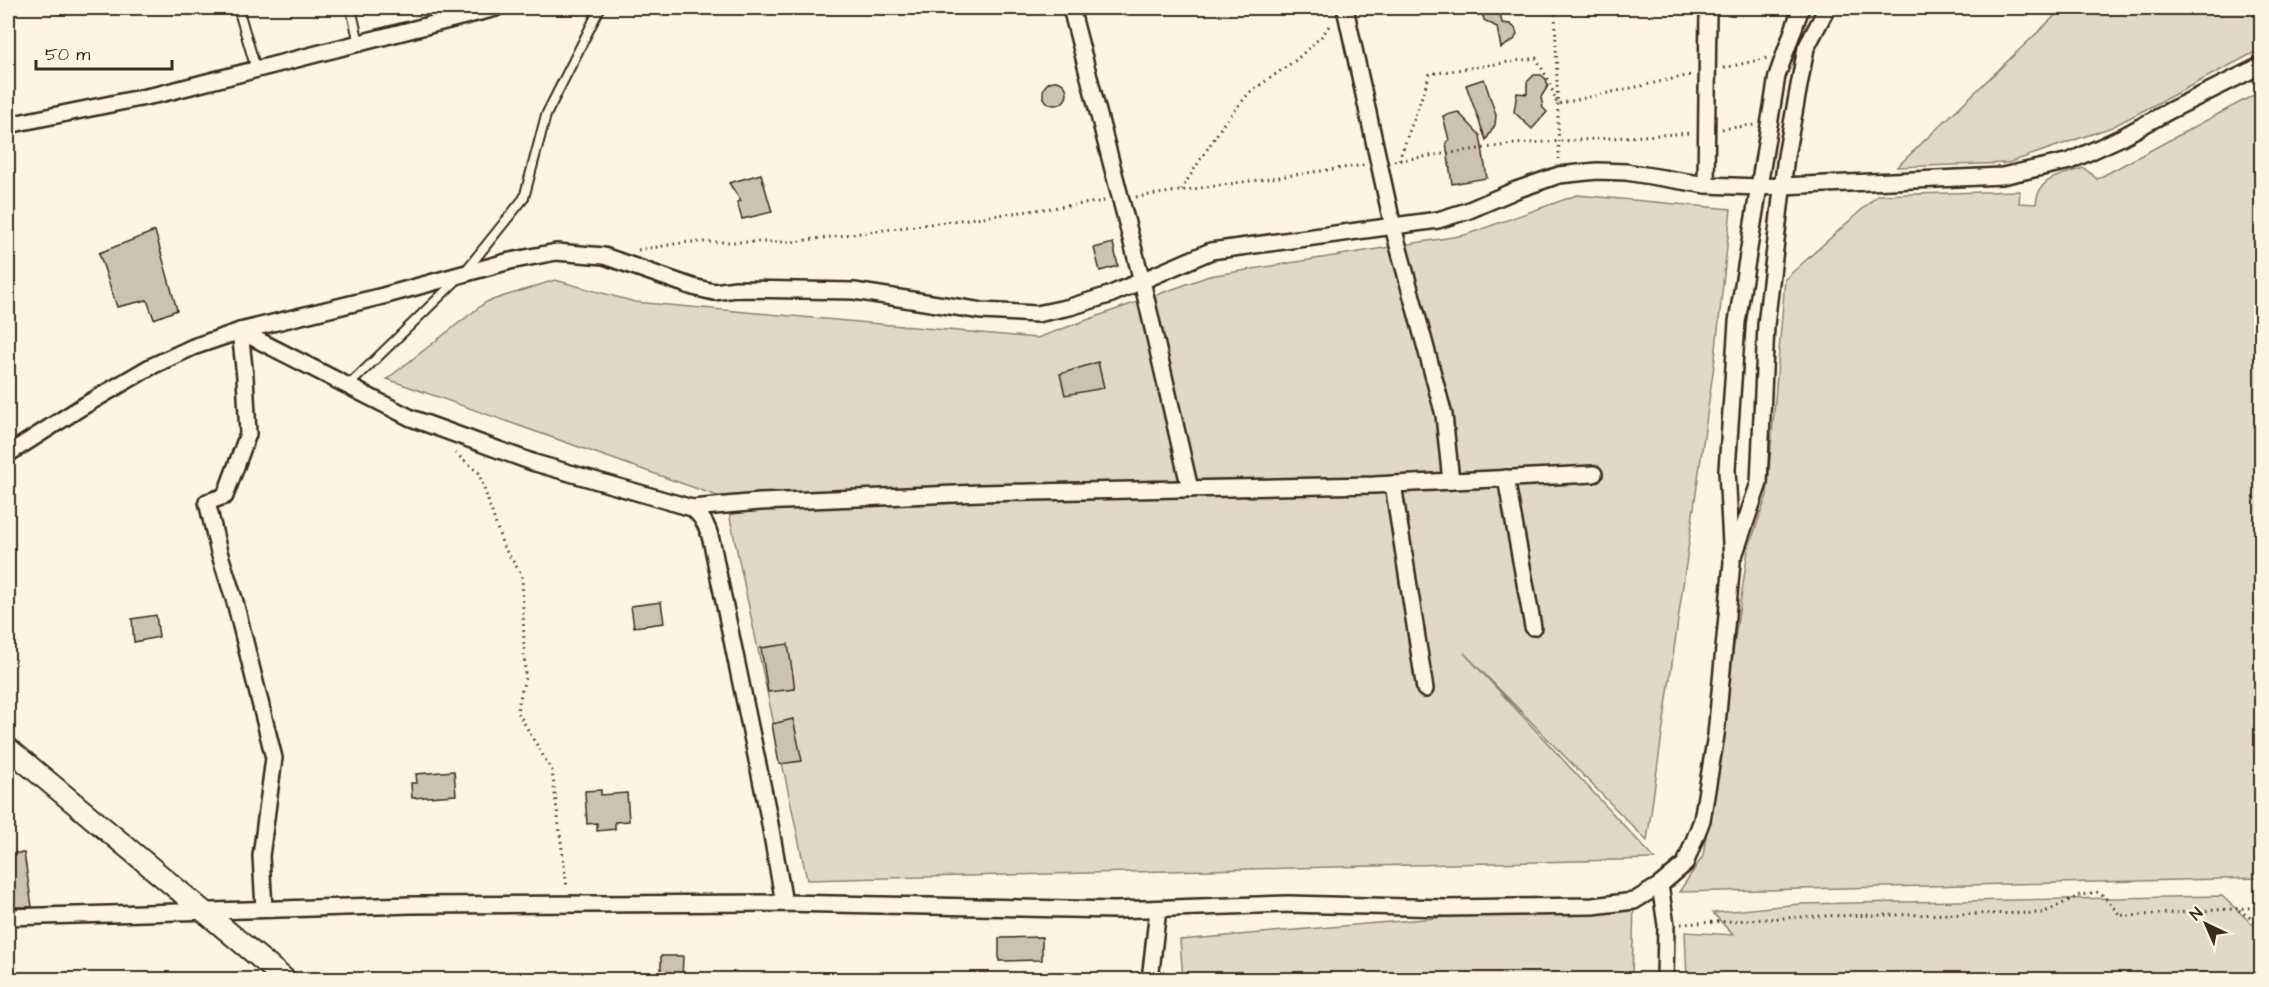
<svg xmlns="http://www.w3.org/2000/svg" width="2269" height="987" font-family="'Architects Daughter',sans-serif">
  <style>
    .green { fill: #e0d8c8; stroke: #8e8173; stroke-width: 1.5 }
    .building { fill: #ccc2b3; stroke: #3b2a1e; stroke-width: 1.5 }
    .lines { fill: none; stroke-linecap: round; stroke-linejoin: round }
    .service-casing { stroke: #3b2a1e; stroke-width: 12 }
    .minor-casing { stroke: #3b2a1e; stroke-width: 20 }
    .tertiary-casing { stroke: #3b2a1e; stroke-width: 24 }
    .path { stroke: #3b2a1e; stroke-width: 3; stroke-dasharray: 1.5 4.5; stroke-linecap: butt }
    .service { stroke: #fcf5e5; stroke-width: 8 }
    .minor { stroke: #fcf5e5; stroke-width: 15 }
    .tertiary { stroke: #fcf5e5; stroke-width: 20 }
  </style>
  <rect width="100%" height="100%" fill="#fcf5e5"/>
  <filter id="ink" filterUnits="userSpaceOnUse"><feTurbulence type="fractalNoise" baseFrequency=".0167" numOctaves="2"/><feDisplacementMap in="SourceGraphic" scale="12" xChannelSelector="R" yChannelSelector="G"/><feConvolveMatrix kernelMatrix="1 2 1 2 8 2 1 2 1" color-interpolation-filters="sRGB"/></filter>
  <g filter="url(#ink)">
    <g class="green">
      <path d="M2063 8H2261V49L2112 127 2008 163 1897 167Z"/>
      <path d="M2261 91V878L1679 892 1703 856 1748 550 1767 495 1785 279 1878 195 2020 191 2019 203 2036 204C2038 176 2061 176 2084 168L2097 179Z"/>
      <path d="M1577 195 1731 209 1715 358 1647 841 1464 653 1655 859 807 880 726 499 387 379 486 302 555 280 635 302 1037 338 1209 276 1465 235Z"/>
      <path d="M2222 896 2261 932V979H1687L1685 932 1733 935 1713 913 1799 904Z"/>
      <path d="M1634 901 1632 979H1183L1180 940Z"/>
    </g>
    <g class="building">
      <path d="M1481 8H1499L1502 23 1510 24 1515 28 1517 34 1514 40 1501 48 1497 27 1484 20Z"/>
      <path d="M1534 75H1541L1546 79 1548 86 1541 97 1543 108 1547 112 1532 129 1514 112 1517 93 1527 94V82Z"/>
      <path d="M1484 79 1496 115 1495 125 1486 140 1466 85Z"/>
      <circle cx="1055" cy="93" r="12"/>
      <path d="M1458 112 1480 135 1487 178 1452 184 1446 142 1449 140 1443 116Z"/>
      <path d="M761 174 772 212 742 219 737 202 741 201 729 183Z"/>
      <path d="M155 231 177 310 154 319 147 300 117 307 99 253Z"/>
      <path d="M1113 243 1118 266 1100 271 1094 248Z"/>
      <path d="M1098 362 1104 388 1065 395 1060 374Z"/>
      <path d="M661 602 664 623 634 627 631 606Z"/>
      <path d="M156 615 159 637 134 642 132 619Z"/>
      <path d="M788 644 795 689 768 692 761 648Z"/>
      <path d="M793 719 802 761 779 764 772 724Z"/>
      <path d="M454 771 456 795 412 798 411 783H417L416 774Z"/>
      <path d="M601 790V795L627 793 629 821 615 822V829L597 831V823L587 824 585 791Z"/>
      <path d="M8 853H24L32 907H8Z"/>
      <path d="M1042 937V960L999 961V938Z"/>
      <path d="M661 956H683L682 980H661Z"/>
    </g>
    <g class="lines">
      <g class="service-casing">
        <g id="service">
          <path d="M238 8 256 69"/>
          <path d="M351 8 359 43"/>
          <path d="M348 386 463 274 524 198 546 115 600 8"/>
        </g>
      </g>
      <g class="minor-casing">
        <g id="minor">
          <path d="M1071 8 1142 281 1190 489"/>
          <path d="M1345 8 1393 227 1444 415 1451 481"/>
          <path d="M8 125 160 94 496 8"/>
          <path d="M1706 185 1708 8"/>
          <path d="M240 331 411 418 535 463 692 508C711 523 712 545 717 568L768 813 784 903"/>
          <path d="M240 331 245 377 248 434 225 496 207 502 219 552 235 602 274 758 261 856 264 909"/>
          <path d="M8 454 80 408 150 367 193 347 240 331 383 296 510 261 556 252 604 256 693 287 714 292 736 289 854 291 982 311 1037 314 1070 307 1109 295 1211 251 1438 220 1467 211 1516 190 1559 175 1597 171 1626 172 1706 185 1758 187 2002 176 2070 161 2120 138 2171 110 2262 65"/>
          <path d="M1506 478 1533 627"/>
          <path d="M1393 484 1425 689"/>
          <path d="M692 508 760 502 980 493 1374 485 1594 474"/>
          <path d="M1735 553 1759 483 1766 325 1786 156 1806 48 1827 8"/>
          <path d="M1660 885 1666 925 1665 980"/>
          <path d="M8 917 412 905 784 903 1115 910 1288 904 1446 908 1593 906 1634 901 1660 885 1685 864 1702 820 1716 735 1732 562 1727 470 1737 322 1777 76 1801 8"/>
          <path d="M1150 980 1158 909"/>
        </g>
      </g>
      <g class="tertiary-casing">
        <path id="tertiary" d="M8 748 286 980"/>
      </g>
      <g class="path">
        <path d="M1555 8 1559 159"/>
        <path d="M1724 68 1767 58"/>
        <path d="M1722 129 1754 125"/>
        <path d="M1399 160 1430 74 1536 58 1549 81 1557 104 1691 75"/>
        <path d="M1394 161 1514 144 1692 133"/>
        <path d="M1181 190 1224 123 1250 92 1296 60 1323 35 1331 23"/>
        <path d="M1136 197 1364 165"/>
        <path d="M638 250 688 242H792L1105 201"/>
        <path d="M455 453 479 473 503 546 522 575 525 678 517 711 552 771 567 888"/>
        <path d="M2239 910 2262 926"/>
        <path d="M1681 924 1818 916 2043 913 2078 896 2096 892 2101 893 2120 915 2127 916 2262 907"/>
      </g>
      <use href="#service" class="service"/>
      <use href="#minor" class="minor"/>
      <use href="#tertiary" class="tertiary"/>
    </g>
  </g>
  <rect width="2269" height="987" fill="none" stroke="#fcf5e5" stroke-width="30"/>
  <rect x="15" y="15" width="2239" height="957" fill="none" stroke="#3b2a1e" stroke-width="2" filter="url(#ink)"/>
  <g transform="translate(2206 924) rotate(316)" stroke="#fcf5e5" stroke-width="4.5" paint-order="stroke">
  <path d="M0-4.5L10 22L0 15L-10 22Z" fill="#3b2a1e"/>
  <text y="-9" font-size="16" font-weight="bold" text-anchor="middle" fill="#3b2a1e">N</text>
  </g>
  <path d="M36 60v9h136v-9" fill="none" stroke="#3b2a1e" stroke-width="3"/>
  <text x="45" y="60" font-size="18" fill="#3b2a1e" stroke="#fcf5e5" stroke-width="4.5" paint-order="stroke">50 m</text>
</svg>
